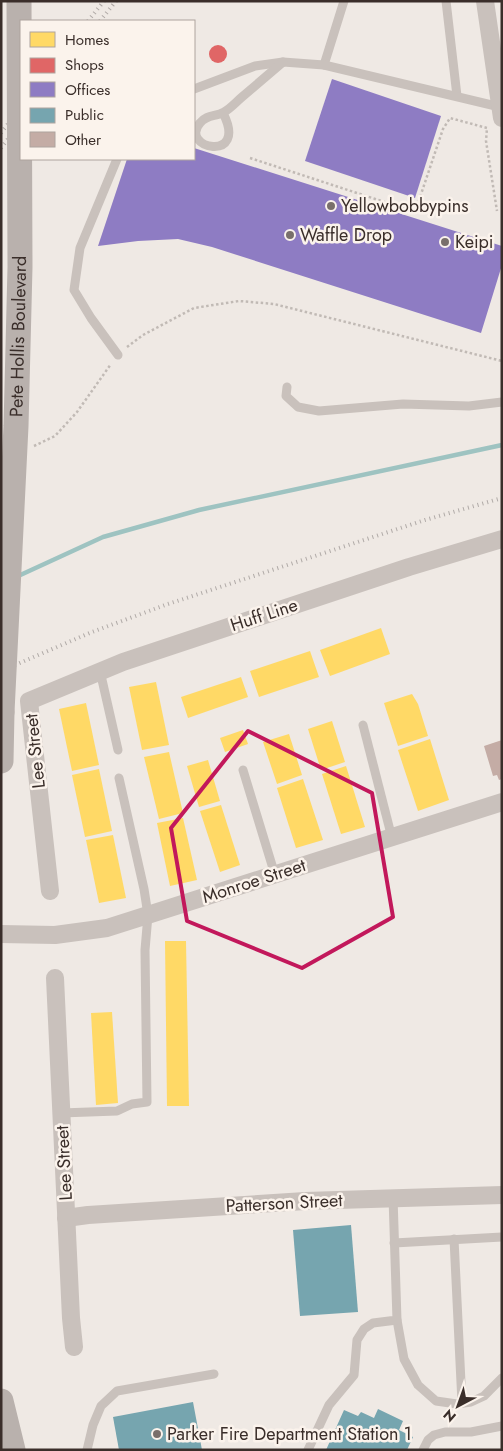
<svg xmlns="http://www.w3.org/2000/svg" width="503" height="1451" font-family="Jost,sans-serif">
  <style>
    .homes { fill: #ffd966 }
    .shops { fill: #e06666 }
    .offices { fill: #8e7cc3 }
    .public { fill: #76a5af }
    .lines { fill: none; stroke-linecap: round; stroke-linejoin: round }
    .stream { stroke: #9ec3c1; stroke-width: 4.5 }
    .building { fill: #c4aca5 }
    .path { stroke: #c1bab5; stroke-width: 2.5; stroke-dasharray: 2.5 2.5; stroke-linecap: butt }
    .service { stroke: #c9c1bc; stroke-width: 9 }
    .minor { stroke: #c9c1bc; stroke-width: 18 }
    .secondary { stroke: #b9b1ad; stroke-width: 25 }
    .rail { stroke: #b0aaa7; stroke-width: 4; stroke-dasharray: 1 4; stroke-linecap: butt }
    .secondary-bridge { stroke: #b9b1ad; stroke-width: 25 }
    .marked { fill: none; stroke: #c2185b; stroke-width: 4; stroke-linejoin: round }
    .poi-dot { fill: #796f6b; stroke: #fbf3ec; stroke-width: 2 }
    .labels { text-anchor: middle; stroke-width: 5; stroke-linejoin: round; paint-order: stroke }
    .poi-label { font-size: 18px; fill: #3a2e2a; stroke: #fbf3ec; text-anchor: start }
    .street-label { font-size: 18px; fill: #3a2e2a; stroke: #fbf3ec }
  </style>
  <rect width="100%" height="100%" fill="#efe9e4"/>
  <g class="homes">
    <path d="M381 628 390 654 330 676 320 650Z"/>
    <path d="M310 651 319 677 259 697 250 671Z"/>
    <path d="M241 677 248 697 188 718 181 697Z"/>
    <path d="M156 682 169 745 142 750 129 687Z"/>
    <path d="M412 694 418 704 428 736 398 746 384 703Z"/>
    <path d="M86 703 99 765 72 771 59 709Z"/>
    <path d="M332 721 345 762 321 770 308 729Z"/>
    <path d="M243 730 248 744 225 752 220 738Z"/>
    <path d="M289 734 302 775 277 784 263 742Z"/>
    <path d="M430 739 449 800 418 811 398 750Z"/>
    <path d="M169 752 183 813 159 819 144 757Z"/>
    <path d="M208 760 220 801 199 807 187 766Z"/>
    <path d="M346 766 365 827 341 834 322 774Z"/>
    <path d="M99 769 112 831 85 837 72 775Z"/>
    <path d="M303 779 323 840 296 848 277 788Z"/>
    <path d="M221 805 240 865 220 872 200 811Z"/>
    <path d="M183 818 197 880 170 886 157 823Z"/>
    <path d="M113 835 126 898 99 903 86 840Z"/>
    <path d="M165 941H186L189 1106H167Z"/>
    <path d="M112 1012 118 1103 96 1105 91 1013Z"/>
  </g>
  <circle class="shops" cx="218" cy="54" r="9"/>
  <g class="offices">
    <path d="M332 79 441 116 415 198 305 161Z"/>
    <path d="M194 148 502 246V265L481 333 212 247 178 239 138 241 98 246 127 159H194Z"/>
  </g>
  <g class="public">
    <path d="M351 1225 358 1312 300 1316 293 1230Z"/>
    <path d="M193 1402 202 1450H119L113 1417Z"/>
    <path d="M378 1409 403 1421 399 1430 413 1437 407 1450H326L344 1410 358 1416 361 1412 374 1418Z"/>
  </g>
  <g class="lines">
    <path class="stream" d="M16 577 103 537 199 510 502 445"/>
  </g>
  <path class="building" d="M502 740V779L499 780 497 775 493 776 484 746Z"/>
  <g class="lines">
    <g class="path">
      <path d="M250 158 415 212 443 129 450 118 487 128 486 141 497 211"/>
      <path d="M127 347 143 335 194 308 239 301 274 304 502 361"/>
      <path d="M34 446 55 436 77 412 111 364"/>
    </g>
    <g class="service">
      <path d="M446 1 457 96"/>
      <path d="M324 65 344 1"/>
      <path d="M194 89 255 66 283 62 324 65 500 107"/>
      <path d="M223 113C249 164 178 148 200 123 207 114 216 117 224 112 230 109 236 102 242 97 255 86 269 74 283 62"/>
      <path d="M117 159 80 248 74 290 91 318 118 355"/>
      <path d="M287 387 286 396 298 407 319 411 403 404 469 406 502 402"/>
      <path d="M100 671 118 750"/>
      <path d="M363 725 392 838"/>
      <path d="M243 770 275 875"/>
      <path d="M61 1113 117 1111 132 1104 147 1102 145 950 148 915 144 889 119 778"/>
      <path d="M454 1239 462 1403"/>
      <path d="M394 1243 502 1237"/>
      <path d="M397 1320 404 1359 418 1385 436 1401 457 1404 471 1402 484 1396 502 1378"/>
      <path d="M87 1450 93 1425 101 1406 117 1391 214 1374"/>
      <path d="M308 1450 329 1405 354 1375 357 1340 364 1329 373 1323 397 1320 393 1197"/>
      <path d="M423 1450 428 1440 434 1435 445 1432H471L502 1426"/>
    </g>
    <g class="minor">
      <path d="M485 1 502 118"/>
      <path d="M50 891 29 701 123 662 409 567 502 539"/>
      <path d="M1 934 55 935 107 928 502 802"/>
      <path d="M55 978 71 1318 74 1347"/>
      <path d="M66 1218 88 1215 305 1201 502 1195"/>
    </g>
    <g class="secondary">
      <path d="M1 761 2 712"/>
      <path d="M1 1401 13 1450"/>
    </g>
    <g class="rail">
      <path d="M88 21 104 1"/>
      <path d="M100 21 116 1"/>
      <path d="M1 133 21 107"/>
      <path d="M1 148 21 122"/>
      <path d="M1 671 92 632 168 604 425 520 502 498"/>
    </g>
    <path class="secondary-bridge" id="s1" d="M2 712 16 426 20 267 19 1"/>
  </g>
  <path class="marked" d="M248 731 372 793 393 917 302 968 187 921 171 828Z"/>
  <g class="poi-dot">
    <circle cx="331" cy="206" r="5"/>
    <circle cx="290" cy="235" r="5"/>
    <circle cx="445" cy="242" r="5"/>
    <circle cx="157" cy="1434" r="5"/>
  </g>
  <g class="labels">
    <g class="poi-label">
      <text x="341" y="212">Yellowbobbypins</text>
      <text x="300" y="241">Waffle Drop</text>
      <text x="455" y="248">Keipi</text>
      <text x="167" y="1440">Parker Fire Department Station 1</text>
    </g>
    <g class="street-label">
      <text dy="6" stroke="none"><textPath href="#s1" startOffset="376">Pete Hollis Boulevard</textPath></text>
      <text transform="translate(264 615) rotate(-18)" y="6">Huff Line</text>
      <text transform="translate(35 751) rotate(-96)" y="6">Lee Street</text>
      <text transform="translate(254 881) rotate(-18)" y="6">Monroe Street</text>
      <text transform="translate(64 1163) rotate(-93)" y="6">Lee Street</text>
      <text transform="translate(284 1203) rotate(-3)" y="6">Patterson Street</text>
    </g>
  </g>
  <rect width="503" height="1451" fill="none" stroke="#3a2e2a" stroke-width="5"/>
  <rect x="20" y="20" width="175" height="140" fill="#fbf3ec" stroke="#aea49e"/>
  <rect x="30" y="32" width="25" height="15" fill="#ffd966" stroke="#aea49e"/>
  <text x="65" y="45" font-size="15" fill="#3a2e2a">Homes</text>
  <rect x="30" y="58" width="25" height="15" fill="#e06666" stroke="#aea49e"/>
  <text x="65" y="70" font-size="15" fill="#3a2e2a">Shops</text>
  <rect x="30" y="82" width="25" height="15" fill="#8e7cc3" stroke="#aea49e"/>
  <text x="65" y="95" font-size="15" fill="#3a2e2a">Offices</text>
  <rect x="30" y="108" width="25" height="15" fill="#76a5af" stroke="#aea49e"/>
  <text x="65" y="120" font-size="15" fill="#3a2e2a">Public</text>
  <rect x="30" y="132" width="25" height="15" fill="#c4aca5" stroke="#aea49e"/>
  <text x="65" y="145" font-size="15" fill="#3a2e2a">Other</text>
  <g transform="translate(458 1406) rotate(221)" stroke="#fbf3ec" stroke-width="4" paint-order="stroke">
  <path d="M0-4L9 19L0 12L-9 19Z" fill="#3a2e2a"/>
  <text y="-8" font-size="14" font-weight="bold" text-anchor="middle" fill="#3a2e2a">N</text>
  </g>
</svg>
